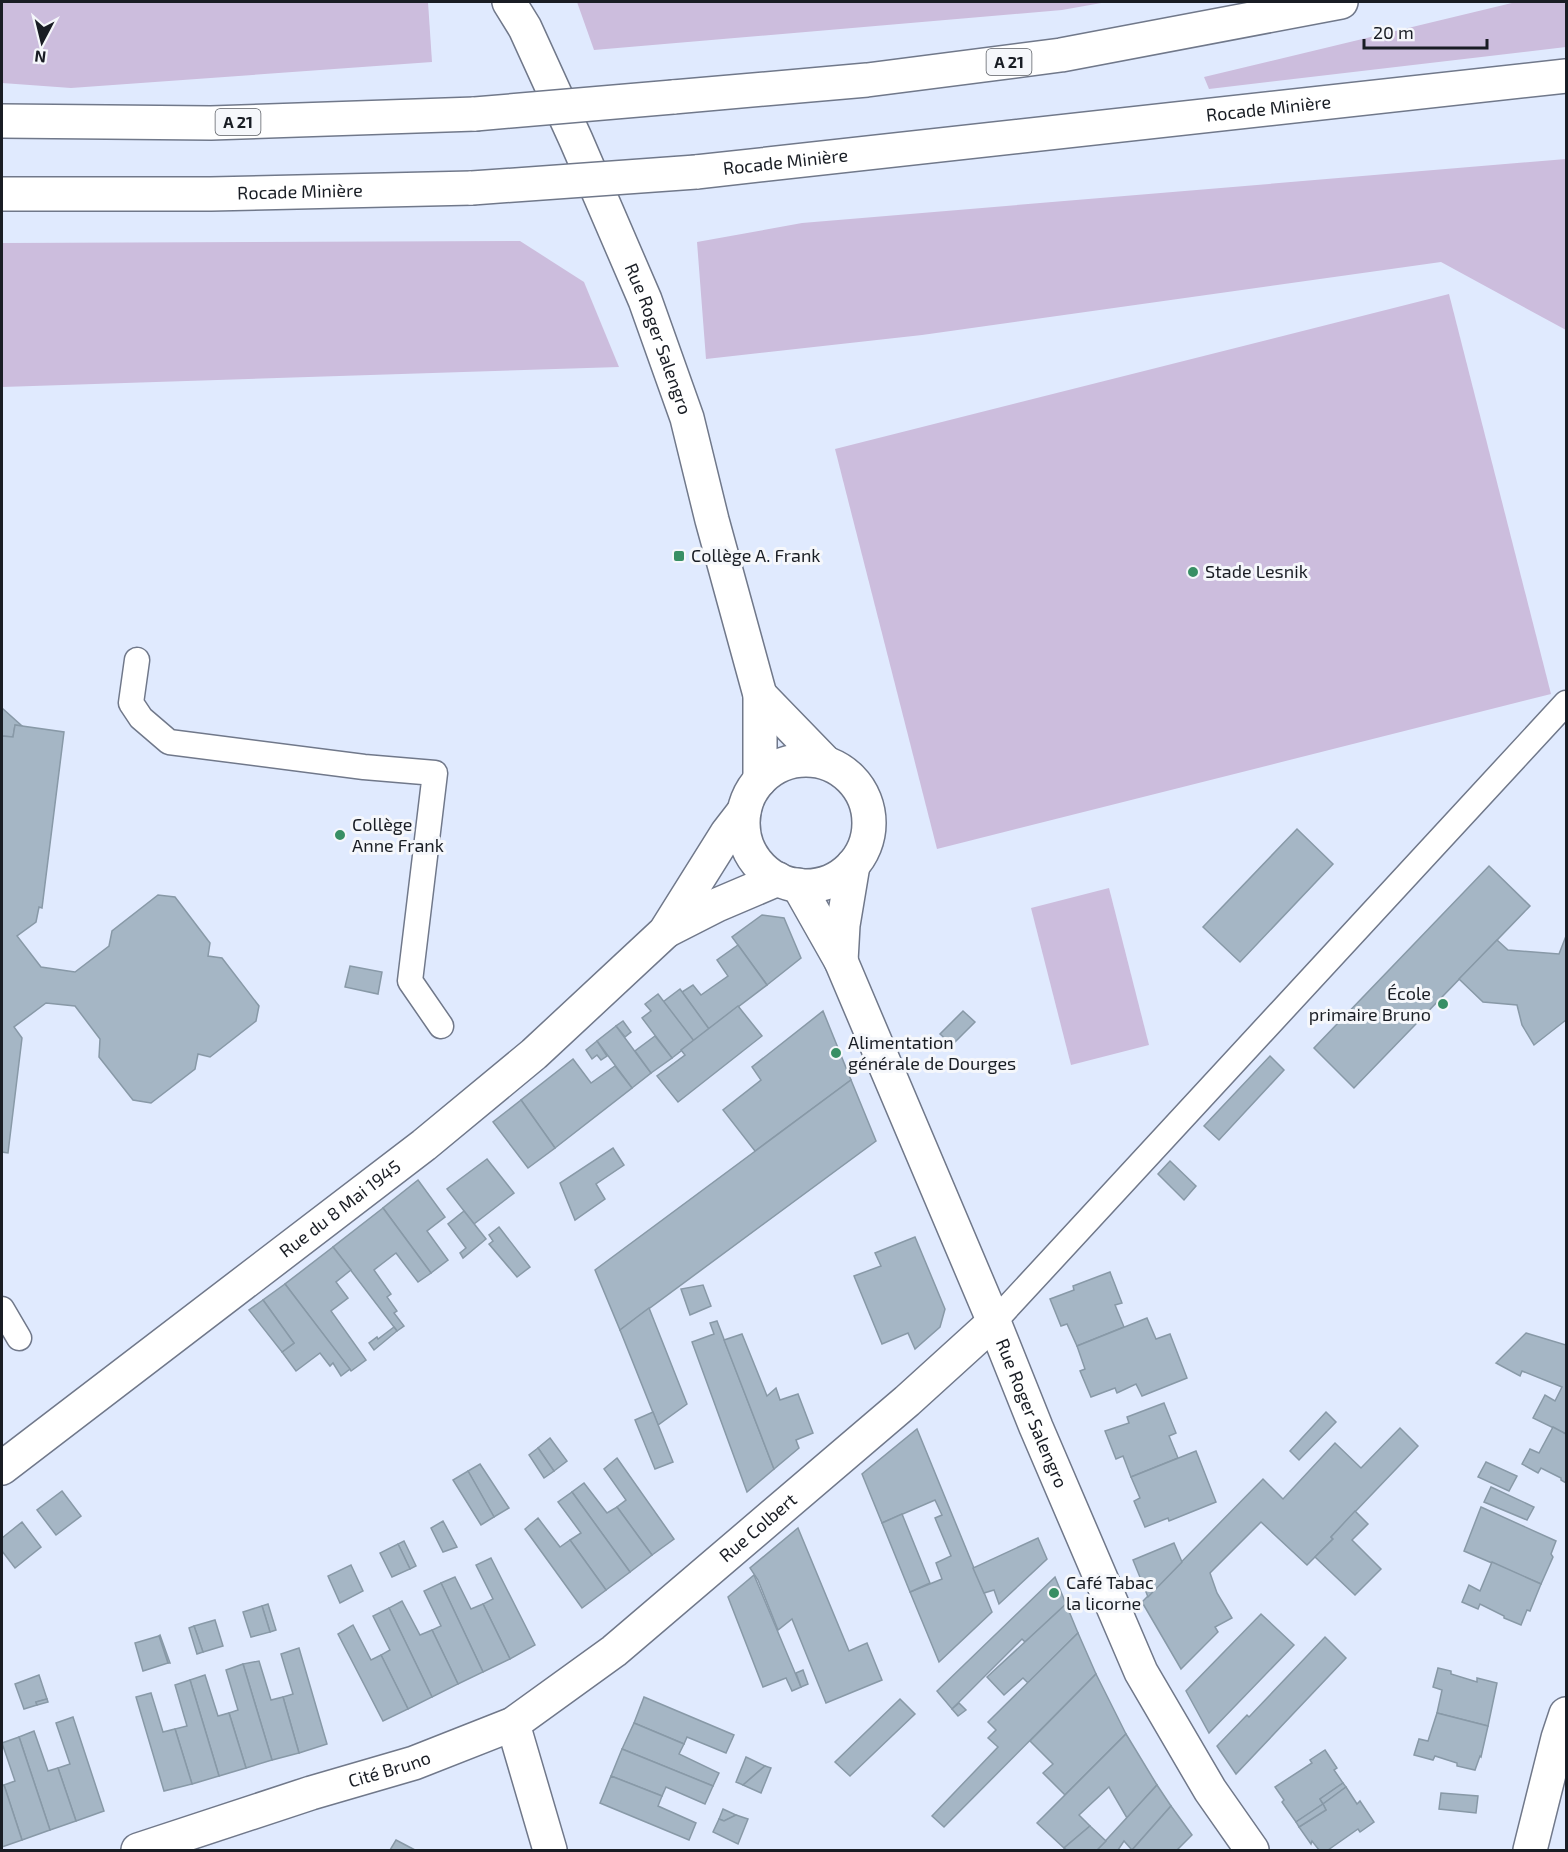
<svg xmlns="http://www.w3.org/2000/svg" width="1568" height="1852" font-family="'Exo 2',sans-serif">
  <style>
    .green { fill: #ccbddd }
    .building { fill: #a5b6c5; stroke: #8899a7; stroke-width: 1.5 }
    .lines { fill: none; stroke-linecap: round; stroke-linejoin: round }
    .lane-casing { stroke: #70788a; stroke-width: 27 }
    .street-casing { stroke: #70788a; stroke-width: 36 }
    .secondary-casing { stroke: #70788a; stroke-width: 36 }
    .highway-casing { stroke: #70788a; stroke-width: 36 }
    .lane { stroke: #fff; stroke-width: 24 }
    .street { stroke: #fff; stroke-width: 33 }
    .secondary { stroke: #fff; stroke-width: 33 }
    .highway { stroke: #fff; stroke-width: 33 }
    .highway-bridge-casing { stroke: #70788a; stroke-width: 36; stroke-linecap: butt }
    .highway-bridge { stroke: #fff; stroke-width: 33 }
    .poi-dot { fill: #388f64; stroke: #f5f7fb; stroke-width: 2 }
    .labels { text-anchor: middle; stroke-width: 6; stroke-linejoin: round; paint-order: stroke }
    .shield { fill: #f5f7fb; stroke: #5b5e64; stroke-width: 1.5 }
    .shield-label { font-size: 16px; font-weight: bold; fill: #191d24 }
    .street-label { font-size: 18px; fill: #191d24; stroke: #f5f7fb }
    .poi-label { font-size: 18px; fill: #191d24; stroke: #f5f7fb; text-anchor: start }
  </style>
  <rect width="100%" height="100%" fill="#e0eafe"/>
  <g class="green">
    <path d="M2 2H428L432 62 71 88 2 83Z"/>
    <path d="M577 2H1107L1062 10 594 50Z"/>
    <path d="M1516 2H1566V47L1209 89 1204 77Z"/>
    <path d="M1566 159V330L1441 262 922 335 706 359 697 242 802 223Z"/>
    <path d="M520 241 584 282 619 367 2 387V243Z"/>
    <path d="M1449 294 1551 694 937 849 835 449Z"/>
    <path d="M1109 888 1149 1045 1071 1065 1031 908Z"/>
  </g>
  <g class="building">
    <path d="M2 708 22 726 15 725 13 737 2 736Z"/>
    <path d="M15 725 64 732 42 908 39 907 36 922 17 936 41 967 75 972 109 946 112 931 158 895 175 897 210 943 208 956 222 958 259 1006 256 1021 210 1057 198 1054 195 1069 151 1103 133 1100 99 1057 100 1039 75 1006 46 1003 14 1027 22 1038 8 1153 2 1152V736L13 737Z"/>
    <path d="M1297 829 1333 864 1240 962 1203 927Z"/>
    <path d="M1489 866 1530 906 1354 1088 1314 1048Z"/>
    <path d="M762 915 784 918 801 958 767 985 732 937Z"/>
    <path d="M1566 936V1020L1534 1045 1522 1025 1517 1005 1483 1002 1459 979 1497 940 1508 950 1559 954Z"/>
    <path d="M738 945 767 985 709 1029 682 992 693 985 701 995 728 976 717 960Z"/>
    <path d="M350 966 382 972 378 994 345 987Z"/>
    <path d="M680 989 709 1029 694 1041 663 1002Z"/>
    <path d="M658 994 694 1041 672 1058 642 1018 651 1011 645 1004Z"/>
    <path d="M738 1006 762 1036 678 1102 657 1076 685 1055 681 1050Z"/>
    <path d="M823 1011 851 1080 755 1151 723 1110 761 1080 752 1067Z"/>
    <path d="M963 1011 975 1022 952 1045 940 1034Z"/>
    <path d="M623 1021 631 1032 625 1037 616 1026Z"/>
    <path d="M616 1026 651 1073 632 1088 597 1041Z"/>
    <path d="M655 1036 672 1058 651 1073 635 1051Z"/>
    <path d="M597 1041 607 1056 601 1060 597 1055 592 1059 586 1050Z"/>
    <path d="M1270 1056 1284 1070 1219 1140 1204 1126Z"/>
    <path d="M573 1059 591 1083 615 1066 632 1088 555 1148 521 1100Z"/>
    <path d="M851 1080 876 1141 620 1330 595 1270Z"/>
    <path d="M521 1100 555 1148 528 1168 493 1122Z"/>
    <path d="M613 1148 624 1165 596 1184 605 1199 575 1220 560 1183Z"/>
    <path d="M487 1159 514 1193 474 1224 447 1189Z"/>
    <path d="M1170 1161 1196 1186 1184 1200 1158 1174Z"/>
    <path d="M418 1180 445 1217 427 1231 448 1260 431 1273 383 1208Z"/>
    <path d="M383 1208 431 1273 418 1282 396 1253 374 1270 391 1294 387 1297 397 1311 394 1313 404 1326 397 1331 333 1247Z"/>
    <path d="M464 1211 486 1239 463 1258 460 1253 466 1248 448 1224Z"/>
    <path d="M499 1227 530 1267 517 1277 489 1244 493 1241 489 1235Z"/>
    <path d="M915 1237 945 1309 940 1327 915 1349 908 1333 882 1344 854 1276 881 1266 875 1253Z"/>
    <path d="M333 1247 351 1270 336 1282 348 1298 331 1311 366 1360 351 1371 285 1284Z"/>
    <path d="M1110 1272 1122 1303 1115 1305 1124 1327 1077 1346 1067 1324 1061 1326 1050 1299 1074 1290 1073 1286Z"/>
    <path d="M285 1284 350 1369 341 1376 333 1363 330 1366 320 1353 296 1371 282 1352 294 1343 263 1300Z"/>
    <path d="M703 1285 711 1306 690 1315 681 1289Z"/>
    <path d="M263 1300 294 1343 282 1352 249 1310Z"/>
    <path d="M649 1308 687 1404 658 1425 620 1330Z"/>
    <path d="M1147 1318 1156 1339 1170 1334 1187 1378 1142 1396 1136 1384 1117 1393 1115 1388 1091 1397 1080 1371 1085 1369 1077 1346Z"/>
    <path d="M717 1321 774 1469 747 1492 692 1342 714 1334 710 1323Z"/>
    <path d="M394 1327 397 1331 374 1350 369 1343 377 1337 378 1339Z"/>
    <path d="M1526 1333 1566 1345V1434L1533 1418 1545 1395 1555 1401 1562 1387 1522 1371 1520 1376 1496 1363Z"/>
    <path d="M742 1334 767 1396 776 1388 780 1400 798 1394 813 1433 796 1440 799 1448 774 1469 724 1340Z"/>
    <path d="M1164 1403 1176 1433 1169 1436 1178 1458 1131 1477 1123 1456 1116 1459 1105 1431 1129 1423 1127 1417Z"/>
    <path d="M653 1412 673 1462 655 1469 635 1420Z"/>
    <path d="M1326 1412 1336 1422 1299 1460 1290 1451Z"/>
    <path d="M1553 1427 1566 1434V1483L1561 1480V1478L1541 1468 1538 1473 1522 1464 1530 1449 1539 1453Z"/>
    <path d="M1400 1428 1418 1446 1331 1537 1333 1539 1307 1565 1261 1522 1210 1573 1217 1593 1232 1618 1215 1627 1218 1632 1181 1669 1142 1602 1263 1479 1283 1499 1335 1443 1361 1468Z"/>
    <path d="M917 1429 992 1612 939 1662 910 1592 942 1579 936 1563 951 1556 935 1518 942 1515 935 1500 882 1523 862 1474Z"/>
    <path d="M550 1438 567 1461 554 1471 538 1448Z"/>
    <path d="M538 1448 554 1471 544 1478 529 1455Z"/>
    <path d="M1196 1451 1216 1502 1169 1521 1168 1518 1145 1527 1134 1501 1140 1498 1131 1477Z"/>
    <path d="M617 1458 674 1539 652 1555 617 1507 626 1500 604 1469Z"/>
    <path d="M1486 1462 1517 1476 1509 1491 1478 1477Z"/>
    <path d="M480 1464 509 1508 494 1517 468 1471Z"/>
    <path d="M468 1471 494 1517 481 1525 453 1480Z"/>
    <path d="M584 1483 607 1513 617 1507 652 1555 630 1572 572 1492Z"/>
    <path d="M1491 1487 1534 1507 1527 1520 1484 1502Z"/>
    <path d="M62 1491 81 1516 56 1535 37 1510Z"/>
    <path d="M572 1492 630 1572 606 1590 570 1540 581 1533 558 1502Z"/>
    <path d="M1481 1507 1556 1541 1551 1554 1553 1557 1541 1584 1464 1551Z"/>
    <path d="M1355 1511 1368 1524 1352 1540 1381 1569 1355 1595 1315 1557 1333 1539 1331 1537Z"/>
    <path d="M902 1514 930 1583 910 1592 882 1523Z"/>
    <path d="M538 1518 560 1547 570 1540 606 1590 582 1608 525 1529Z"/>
    <path d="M443 1521 457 1547 443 1552 431 1528Z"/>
    <path d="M22 1522 41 1547 15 1568 2 1551V1538Z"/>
    <path d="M798 1528 849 1651 867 1643 882 1680 826 1703 792 1619 778 1630 758 1580 750 1568Z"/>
    <path d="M1038 1538 1047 1559 999 1604 994 1590 984 1593 973 1568Z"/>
    <path d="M404 1541 416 1566 410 1569 398 1544Z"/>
    <path d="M1174 1543 1182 1562 1148 1597 1133 1560Z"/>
    <path d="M398 1544 410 1569 392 1577 380 1553Z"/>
    <path d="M491 1558 535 1645 510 1659 483 1604 493 1599 476 1565Z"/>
    <path d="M1492 1562 1541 1584 1530 1611 1527 1610 1521 1625 1504 1618V1616L1480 1604 1478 1609 1462 1602 1469 1585 1480 1591Z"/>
    <path d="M351 1565 363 1591 340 1603 328 1576Z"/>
    <path d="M754 1575 801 1687 792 1691 786 1678 763 1687 728 1597Z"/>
    <path d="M455 1577 471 1609 483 1604 510 1659 483 1672 441 1583Z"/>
    <path d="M1055 1577 1066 1604 1025 1642 1022 1639 952 1709 937 1691Z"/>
    <path d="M441 1583 483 1672 458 1684 432 1630 441 1626 424 1591Z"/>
    <path d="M402 1601 420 1635 432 1630 458 1684 432 1697 389 1608Z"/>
    <path d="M268 1604 276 1630 270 1632 262 1606Z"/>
    <path d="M1066 1604 1078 1633 1028 1683 1023 1678 1004 1695 987 1677Z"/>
    <path d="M262 1606 270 1632 251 1637 243 1612Z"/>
    <path d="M389 1608 432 1697 408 1709 381 1655 390 1650 373 1616Z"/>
    <path d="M1261 1614 1294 1645 1209 1733 1186 1691Z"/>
    <path d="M215 1620 223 1646 203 1652 194 1626Z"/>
    <path d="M353 1625 371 1660 381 1655 408 1709 383 1721 338 1634Z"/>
    <path d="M194 1626 203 1652 197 1654 189 1628Z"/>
    <path d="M1078 1633 1096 1674 944 1827 932 1816 998 1747 988 1738 996 1730 988 1722Z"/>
    <path d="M160 1635 170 1663H168L159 1636Z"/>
    <path d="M159 1636 168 1663 143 1671 135 1643Z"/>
    <path d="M1325 1637 1346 1658 1236 1774 1217 1746 1247 1715 1249 1717Z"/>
    <path d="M299 1648 327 1744 299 1753 283 1697 293 1694 281 1654Z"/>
    <path d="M259 1661 271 1700 283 1697 299 1753 272 1760 243 1664Z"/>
    <path d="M243 1664 272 1760 246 1768 229 1713 238 1710 226 1670Z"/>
    <path d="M1438 1668 1451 1671V1674L1477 1682V1678L1497 1683 1488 1726 1437 1713 1442 1690 1433 1687Z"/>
    <path d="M803 1670 808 1684 801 1687 796 1673Z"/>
    <path d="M1096 1674 1126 1734 1065 1795 1043 1773 1053 1764 1030 1741Z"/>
    <path d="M39 1675 47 1699 36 1702 37 1705 24 1709 15 1684Z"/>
    <path d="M205 1675 218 1716 229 1713 246 1768 219 1776 190 1680Z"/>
    <path d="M190 1680 219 1776 192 1784 175 1729 187 1726 175 1685Z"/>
    <path d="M151 1693 163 1732 175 1729 192 1784 164 1791 136 1697Z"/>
    <path d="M644 1697 734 1735 726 1753 687 1737 684 1744 634 1723Z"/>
    <path d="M47 1699 48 1702 37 1705 36 1702Z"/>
    <path d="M900 1699 915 1714 850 1776 835 1762Z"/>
    <path d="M959 1703 966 1710 958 1716 952 1709Z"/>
    <path d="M1437 1713 1488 1726 1481 1757 1480 1756 1475 1770 1457 1766V1763L1435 1756 1433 1760 1414 1755 1419 1739 1428 1741Z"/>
    <path d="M73 1717 104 1811 76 1821 58 1768 70 1764 56 1723Z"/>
    <path d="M634 1723 684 1744 679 1754 719 1773 713 1786 622 1749Z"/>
    <path d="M34 1731 48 1771 58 1768 76 1821 50 1830 19 1737Z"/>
    <path d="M1126 1734 1157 1785 1127 1818 1109 1787 1079 1815 1090 1826 1064 1848 1037 1823Z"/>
    <path d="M19 1737 50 1830 22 1840 4 1785 15 1781 2 1743Z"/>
    <path d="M622 1749 713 1786 705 1804 666 1787 662 1796 611 1776Z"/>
    <path d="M1325 1750 1337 1768 1334 1770 1343 1783 1320 1799 1323 1804 1296 1822 1282 1802 1284 1800 1275 1787 1312 1763 1310 1760Z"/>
    <path d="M746 1757 765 1766 743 1785 736 1782Z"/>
    <path d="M765 1766 771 1768 761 1793 743 1785Z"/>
    <path d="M611 1776 662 1796 658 1806 696 1823 689 1840 600 1803Z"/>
    <path d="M1343 1783 1346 1787 1323 1804 1320 1799Z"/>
    <path d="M4 1785 22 1840 2 1847V1786Z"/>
    <path d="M1157 1785 1171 1806 1132 1850 1124 1841 1118 1850H1097Z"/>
    <path d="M1346 1787 1357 1804 1360 1801 1374 1822 1360 1832 1358 1829 1328 1850H1319L1312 1841 1311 1844 1299 1827 1326 1810 1323 1804Z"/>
    <path d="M1441 1793 1478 1796 1476 1813 1439 1809Z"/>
    <path d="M1323 1804 1326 1810 1299 1827 1296 1822Z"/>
    <path d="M1171 1806 1192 1835 1177 1850H1132Z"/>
    <path d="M723 1809 736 1815 724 1821 719 1819Z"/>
    <path d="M736 1815 748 1819 738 1844 713 1832 719 1819 724 1821Z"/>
    <path d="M1090 1826 1106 1841 1097 1850H1067L1064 1848Z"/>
    <path d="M396 1840 415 1850H390Z"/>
  </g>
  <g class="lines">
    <g class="lane-casing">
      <g id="lane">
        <path d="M137 660 131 703 141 718 169 742 364 767 435 773 410 981 441 1026"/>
        <path d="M2 1309 19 1338"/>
        <path d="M994 1322 1566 703"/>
      </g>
    </g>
    <g class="street-casing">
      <g id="street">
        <path d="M666 931 717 905 778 879"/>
        <path id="s1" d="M2 1468 424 1145 534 1054 665 932 727 833 744 811"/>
        <path d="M513 1724 550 1850"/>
        <path id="s2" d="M138 1850 311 1793 414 1763 513 1724 614 1651 907 1401 994 1322"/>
        <path d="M1530 1850 1558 1738 1566 1714"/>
      </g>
    </g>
    <g class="secondary-casing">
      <g id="secondary">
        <path id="s3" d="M509 2 525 28 576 140 645 300 687 418 712 520 760 695V780"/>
        <path d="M760 695 825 762"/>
        <circle cx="806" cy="823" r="63"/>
        <path id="s4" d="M798 885 841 961 994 1322 1036 1427 1141 1672 1210 1790 1252 1850"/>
        <path d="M841 961 843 925 853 865"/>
      </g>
    </g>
    <g class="highway-casing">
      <g id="highway">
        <path d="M673 97 867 80 1061 55 1341 2"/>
        <path d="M2 121 211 123 475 114"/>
        <path id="s5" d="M696 172 1566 76"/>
        <path id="s6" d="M2 194H211L472 188"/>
      </g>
    </g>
    <use href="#lane" class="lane"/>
    <use href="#street" class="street"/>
    <use href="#secondary" class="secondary"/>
    <use href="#highway" class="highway"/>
    <g class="highway-bridge-casing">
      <g id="highway-bridge">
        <path d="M475 114 673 97"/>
        <path d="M472 188 696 172"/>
      </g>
    </g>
    <use href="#highway-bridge" class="highway-bridge"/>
  </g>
  <g class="poi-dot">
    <rect x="673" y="550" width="12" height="12" rx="3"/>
    <circle cx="1193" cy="572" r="6"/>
    <circle cx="340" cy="835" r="6"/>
    <circle cx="1443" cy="1004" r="6"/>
    <circle cx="836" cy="1053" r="6"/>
    <circle cx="1054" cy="1593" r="6"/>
  </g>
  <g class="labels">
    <g class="shield">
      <rect x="986.5" y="49" width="45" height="26" rx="4.5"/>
      <rect x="215.5" y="109" width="45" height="26" rx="4.5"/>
    </g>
    <g class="shield-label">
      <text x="1009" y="68">A 21</text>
      <text x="238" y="128">A 21</text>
    </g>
    <g class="street-label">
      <text dy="6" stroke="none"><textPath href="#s5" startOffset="576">Rocade Minière</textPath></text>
      <text dy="6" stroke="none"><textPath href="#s5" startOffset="90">Rocade Minière</textPath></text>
      <text dy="6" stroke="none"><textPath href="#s6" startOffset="298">Rocade Minière</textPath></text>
      <text dy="6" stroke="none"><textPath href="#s3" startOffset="369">Rue Roger Salengro</textPath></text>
      <text dy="6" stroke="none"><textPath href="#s1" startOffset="426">Rue du 8 Mai 1945</textPath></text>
      <text dy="6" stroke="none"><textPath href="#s4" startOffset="578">Rue Roger Salengro</textPath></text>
      <text dy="6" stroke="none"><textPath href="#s2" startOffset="710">Rue Colbert</textPath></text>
      <text dy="6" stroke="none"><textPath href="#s2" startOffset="264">Cité Bruno</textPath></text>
    </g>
    <g class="poi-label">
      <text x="691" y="562">Collège A. Frank</text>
      <text x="1205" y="578">Stade Lesnik</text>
      <text x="352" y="831">Collège<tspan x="352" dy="21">Anne Frank</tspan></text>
      <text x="1431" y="1000" text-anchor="end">École<tspan x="1431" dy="21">primaire Bruno</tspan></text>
      <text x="848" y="1049">Alimentation<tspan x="848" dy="21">générale de Dourges</tspan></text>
      <text x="1066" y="1589">Café Tabac<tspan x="1066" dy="21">la licorne</tspan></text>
    </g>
  </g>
  <rect width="1568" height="1852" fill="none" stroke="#191d24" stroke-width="6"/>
  <g transform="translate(42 42) rotate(187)" stroke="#f5f7fb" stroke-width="4.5" paint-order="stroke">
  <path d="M0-4.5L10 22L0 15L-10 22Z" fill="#191d24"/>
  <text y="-9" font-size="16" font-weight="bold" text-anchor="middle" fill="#191d24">N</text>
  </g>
  <path d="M1364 39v9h123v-9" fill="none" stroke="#191d24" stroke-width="3"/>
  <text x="1373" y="39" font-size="18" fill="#191d24" stroke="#f5f7fb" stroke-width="4.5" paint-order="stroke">20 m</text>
</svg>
